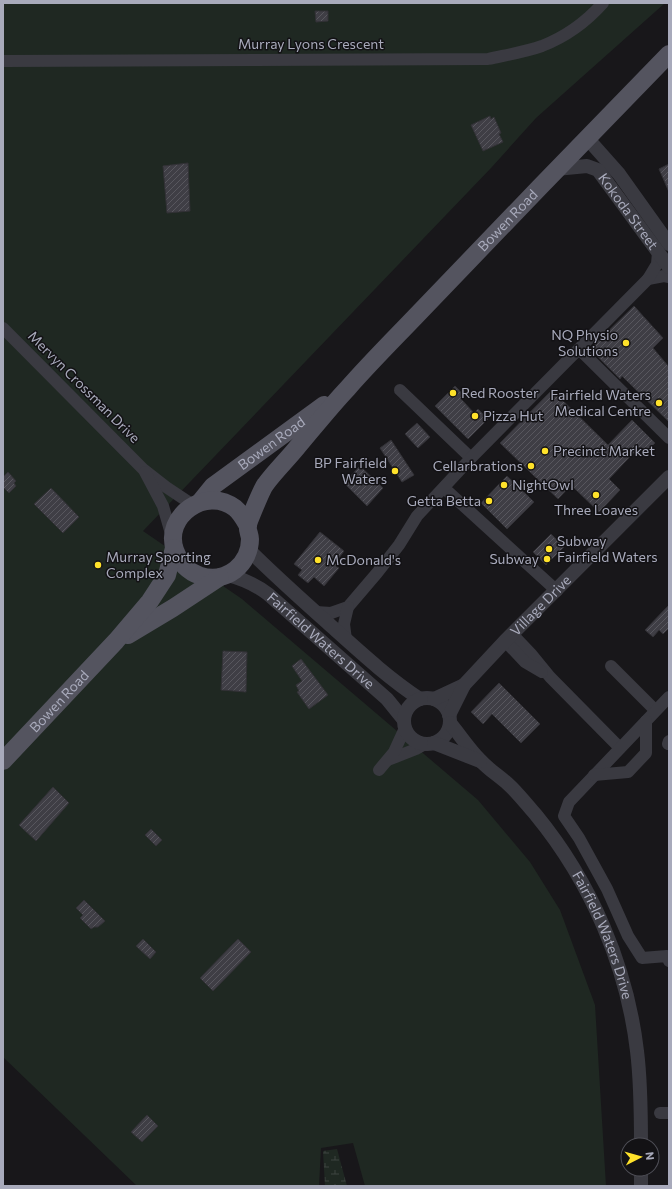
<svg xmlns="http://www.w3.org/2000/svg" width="672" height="1189" font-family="Commissioner,sans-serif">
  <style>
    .grass { fill: #1f2822 }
    .wetland { fill: url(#wetland-marsh) }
    .building { fill: url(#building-hatch); stroke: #323136 }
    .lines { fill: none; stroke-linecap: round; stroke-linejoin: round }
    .minor { stroke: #3a3a41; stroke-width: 12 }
    .tertiary { stroke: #3a3a41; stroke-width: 14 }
    .primary { stroke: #54545f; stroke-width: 18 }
    .poi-dot { fill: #ffe22a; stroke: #131215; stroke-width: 1.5 }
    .labels { text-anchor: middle; stroke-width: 3; stroke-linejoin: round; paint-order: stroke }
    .street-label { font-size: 14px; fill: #a8aabb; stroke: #131215 }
    .poi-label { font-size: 14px; fill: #a8aabb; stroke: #131215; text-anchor: start }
  </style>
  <defs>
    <pattern id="wetland-marsh" width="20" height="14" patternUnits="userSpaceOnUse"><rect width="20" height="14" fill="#1f2822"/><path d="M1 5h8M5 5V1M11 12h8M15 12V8" fill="none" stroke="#3d4440"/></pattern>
    <pattern id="building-hatch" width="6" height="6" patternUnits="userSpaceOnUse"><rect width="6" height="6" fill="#3f3e45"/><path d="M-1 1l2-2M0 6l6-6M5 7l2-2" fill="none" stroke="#58575e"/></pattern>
  </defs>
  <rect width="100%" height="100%" fill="#18171a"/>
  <path class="grass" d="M3 3H665L536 118 491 168 143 531 242 599 478 800 530 862 560 910 595 1005 606 1186H365L353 1143 321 1148 319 1186H137L3 1057Z"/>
  <path class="wetland" d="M337 1149 347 1186H325L323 1151Z"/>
  <g class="building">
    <path d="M315 11H328V21L316 22Z"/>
    <path d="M490 116 491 119 494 117 501 133 499 134 503 142 483 151 471 125Z"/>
    <path d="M188 163 190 211 167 213 163 166Z"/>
    <path d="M669 164V192L659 169Z"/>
    <path d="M634 306 663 338 653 348 669 367V422L622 376 620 379 590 349Z"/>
    <path d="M455 386 464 395 461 399 474 413 478 409 488 419 468 439 435 406Z"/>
    <path d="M552 390 608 445 632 420 655 443 645 453 639 447 609 479 620 490 599 512 571 485 558 499 500 443Z"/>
    <path d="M417 423 430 437 418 448 405 434Z"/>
    <path d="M391 440 414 475 402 482 380 448Z"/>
    <path d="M360 466 383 488 367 506 344 483Z"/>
    <path d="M8 472 16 481 14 483 16 486 9 493 3 487V477Z"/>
    <path d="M507 476 534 502 507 529 481 503Z"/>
    <path d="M51 488 79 517 63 533 34 504Z"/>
    <path d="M320 532 344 551 338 559 340 561 336 566 339 568 324 586 314 577 308 583 298 575 302 570 294 564Z"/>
    <path d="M551 534 564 547 546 565 533 552Z"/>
    <path d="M669 605V628L663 634 659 630 653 637 645 630Z"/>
    <path d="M223 651 247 652 246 692 221 690Z"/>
    <path d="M301 659 328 695 309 709 297 692 299 691 296 685 302 681 292 666Z"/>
    <path d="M499 683 540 724 521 743 492 714 483 724 471 712Z"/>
    <path d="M53 787 69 803 36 841 19 825Z"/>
    <path d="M151 829 162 840 156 846 145 835Z"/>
    <path d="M84 900 105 921 98 927H94L91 929 80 918 83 915 76 908Z"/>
    <path d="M143 939 156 952 150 959 136 946Z"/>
    <path d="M238 939 251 952 213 991 200 978Z"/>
    <path d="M147 1115 158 1126 142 1142 131 1132Z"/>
  </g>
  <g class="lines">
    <g class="minor">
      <path d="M3 61 488 59C506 55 525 52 542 46 565 37 587 21 603 3"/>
      <path d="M648 279 664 276 669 277"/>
      <path d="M3 328 143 469 166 487 193 505"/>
      <path d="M579 349 669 438"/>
      <path d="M400 390 471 458"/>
      <path d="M145 472 163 506 172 537"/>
      <path d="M444 488 557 591"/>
      <path d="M316 612 331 613 348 607 377 573 399 545 417 516 471 458 648 279 657 264 658 252"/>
      <path d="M512 634 532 655 550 677 620 748"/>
      <path d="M346 640 344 624 348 607"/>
      <path d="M505 641 525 662 542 672"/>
      <path d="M611 666 655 710"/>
      <path d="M669 697 569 802 564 816 579 838 607 889 628 936 642 958 667 956 669 961"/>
      <path d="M668 744 669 741"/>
      <path d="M388 760 416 749 425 744"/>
      <path d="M379 770 394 752 405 728"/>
      <path d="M594 775 628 772 646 753V721"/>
      <path d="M660 1113H669"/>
    </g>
    <g class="tertiary">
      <path d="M587 138 619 174 669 244"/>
      <path id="s1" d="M556 169 587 166 598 170 669 267"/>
      <path d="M249 550C275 576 302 600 330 625 359 651 388 678 420 699"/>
      <path id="s2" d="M228 575C243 579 255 584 268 594L387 699 404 720"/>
      <circle cx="427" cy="721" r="23"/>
      <path d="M434 699 464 685"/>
      <path id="s3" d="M449 715 464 685 505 641 669 477"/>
      <path id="s4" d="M450 723C460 735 469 749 480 760 488 769 499 776 508 784 518 793 527 805 536 815 591 882 627 966 637 1051 641 1083 641 1114 641 1145"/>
      <path d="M434 743 480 761"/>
      <path d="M641 1169V1186"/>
    </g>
    <g class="primary">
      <path id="s5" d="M200 502 213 486 324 405"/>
      <path id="s6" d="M248 526C244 519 241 513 235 508 206 486 163 516 175 550 183 576 214 586 235 570 245 562 250 550 250 539 250 535 247 530 248 526 248 522 262 489 265 485 275 471 288 459 299 445 315 426 331 406 348 388 369 364 392 341 415 317 499 229 584 141 669 54"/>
      <path d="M128 635 173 608 220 577"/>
      <path id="s7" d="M3 761 116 641 150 601 167 575 174 548"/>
    </g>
  </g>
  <g class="poi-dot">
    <circle cx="626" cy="343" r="4"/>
    <circle cx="453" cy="393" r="4"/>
    <circle cx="659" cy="403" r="4"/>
    <circle cx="475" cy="416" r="4"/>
    <circle cx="545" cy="451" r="4"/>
    <circle cx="531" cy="466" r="4"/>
    <circle cx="395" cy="471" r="4"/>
    <circle cx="504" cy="485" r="4"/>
    <circle cx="596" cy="495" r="4"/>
    <circle cx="489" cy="501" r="4"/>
    <circle cx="549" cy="549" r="4"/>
    <circle cx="547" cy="559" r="4"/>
    <circle cx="318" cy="560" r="4"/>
    <circle cx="98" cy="565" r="4"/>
  </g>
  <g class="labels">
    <g class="street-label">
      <text x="311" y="49">Murray Lyons Crescent</text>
      <text dy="5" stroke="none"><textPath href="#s1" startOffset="94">Kokoda Street</textPath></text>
      <text dy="5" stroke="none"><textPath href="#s6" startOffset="645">Bowen Road</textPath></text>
      <text transform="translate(84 387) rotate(45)" y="5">Mervyn Crossman Drive</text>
      <text dy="5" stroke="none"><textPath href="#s5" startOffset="93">Bowen Road</textPath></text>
      <text dy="5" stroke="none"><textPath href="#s3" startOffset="144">Village Drive</textPath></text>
      <text dy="5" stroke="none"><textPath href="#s2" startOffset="115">Fairfield Waters Drive</textPath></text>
      <text dy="5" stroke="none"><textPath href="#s7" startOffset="82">Bowen Road</textPath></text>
      <text dy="5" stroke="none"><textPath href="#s4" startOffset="265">Fairfield Waters Drive</textPath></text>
    </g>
    <g class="poi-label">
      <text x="618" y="340" text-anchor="end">NQ Physio<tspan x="618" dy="16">Solutions</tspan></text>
      <text x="461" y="398">Red Rooster</text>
      <text x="651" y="400" text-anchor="end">Fairfield Waters<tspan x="651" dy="16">Medical Centre</tspan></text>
      <text x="483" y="421">Pizza Hut</text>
      <text x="553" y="456">Precinct Market</text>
      <text x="387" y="468" text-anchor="end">BP Fairfield<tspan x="387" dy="16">Waters</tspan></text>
      <text x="523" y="471" text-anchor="end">Cellarbrations</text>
      <text x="512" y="490">NightOwl</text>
      <text x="481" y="506" text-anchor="end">Getta Betta</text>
      <text x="596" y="515" text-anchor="middle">Three Loaves</text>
      <text x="557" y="546">Subway<tspan x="557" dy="16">Fairfield Waters</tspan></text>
      <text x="106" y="562">Murray Sporting<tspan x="106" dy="16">Complex</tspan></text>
      <text x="539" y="564" text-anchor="end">Subway</text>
      <text x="326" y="565">McDonald's</text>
    </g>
  </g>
  <rect width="672" height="1189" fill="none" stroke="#a8aabb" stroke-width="8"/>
  <g transform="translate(640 1157) rotate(84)"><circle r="19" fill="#131215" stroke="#4f4f57"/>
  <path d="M0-3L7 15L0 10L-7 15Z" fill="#ffe22a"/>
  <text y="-6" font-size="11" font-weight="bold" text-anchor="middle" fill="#a8aabb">N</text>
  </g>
</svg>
